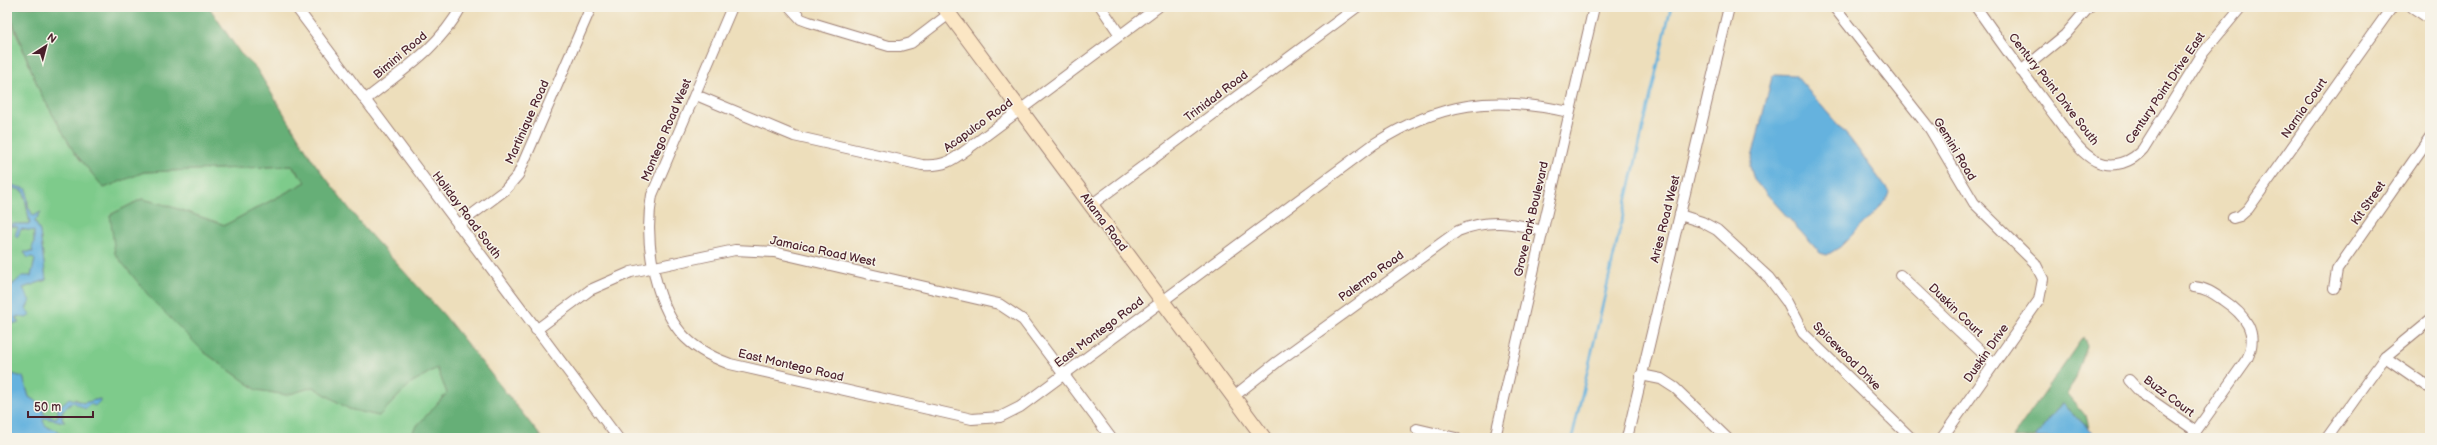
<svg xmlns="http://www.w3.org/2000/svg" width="2437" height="445" font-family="'Balsamiq Sans',sans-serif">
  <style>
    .green { fill: #7ecb8b; stroke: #64755b }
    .forest { fill: #66af77; stroke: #586751 }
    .water { fill: #65b2de; stroke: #586884 }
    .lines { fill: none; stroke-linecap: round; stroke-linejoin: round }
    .stream { stroke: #65b2de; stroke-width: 2.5 }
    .street-casing { stroke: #9c7e73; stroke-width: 12 }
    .secondary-casing { stroke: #9c7e73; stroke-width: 16 }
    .street { stroke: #fff; stroke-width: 10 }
    .secondary { stroke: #fbe6c4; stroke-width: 14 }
    .labels { text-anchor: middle; stroke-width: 3; stroke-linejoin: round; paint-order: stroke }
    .street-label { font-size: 12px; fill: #4a1f2b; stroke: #f7f3e8 }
  </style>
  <rect width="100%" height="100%" fill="#f7f3e8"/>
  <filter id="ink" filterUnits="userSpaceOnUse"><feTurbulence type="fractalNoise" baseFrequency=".025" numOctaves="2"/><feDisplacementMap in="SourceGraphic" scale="8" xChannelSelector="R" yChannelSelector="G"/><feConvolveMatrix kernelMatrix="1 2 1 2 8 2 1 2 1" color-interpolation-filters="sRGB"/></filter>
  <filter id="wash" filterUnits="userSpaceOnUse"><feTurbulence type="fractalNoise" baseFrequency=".012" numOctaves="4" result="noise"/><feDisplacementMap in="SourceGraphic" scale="16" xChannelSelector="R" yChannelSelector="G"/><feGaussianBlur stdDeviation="0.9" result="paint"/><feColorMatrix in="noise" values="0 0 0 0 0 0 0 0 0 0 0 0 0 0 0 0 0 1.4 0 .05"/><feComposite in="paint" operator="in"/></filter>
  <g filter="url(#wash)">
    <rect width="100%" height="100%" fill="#eddebb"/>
    <g class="green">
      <path d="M7 10 40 92 74 152 104 188 144 172 292 166 306 182 225 225 163 204 142 199 110 215 153 301 204 352 257 390 286 395 313 387 349 409 379 416 411 383 437 368 447 393 414 429 412 438H232L233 437 213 434 219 438H62L59 431C50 431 47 428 42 421L45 418 65 422 62 419V411L73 402C84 407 90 404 100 399L83 403 75 399 58 408 59 417 55 418 43 414 44 407 29 397 23 377 11 374 7 367V329L13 323 18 322 15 318 24 316 25 296 23 288 46 280 40 232 35 221 39 216H33L28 206 27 190 11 185 9 177 7 179Z"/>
      <path d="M7 186 24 191 30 224H21L11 226 19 227 17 237 21 229 34 231V252H28L35 260 31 276 12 284 7 290Z"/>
    </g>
    <g class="forest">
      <path d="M7 7H209L240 53 256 68 313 161 364 228 444 315 542 438H412L414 429 447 393 437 368 411 383 379 416 349 409 313 387 287 395 257 390 204 352 153 301 115 254 110 215 142 199 163 204 225 225 306 182 292 166 144 172 104 188 74 152 40 92Z"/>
      <path d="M2083 337 2087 346 2075 380 2067 394 2085 415 2088 428 2062 403 2035 438H2012Z"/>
    </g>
    <g class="water">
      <path d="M1775 74 1795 75 1851 140 1889 192 1886 201 1840 247 1827 255 1820 253 1754 180 1750 166 1772 77Z"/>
      <path d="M9 177 11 185 27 189 28 206 33 216 41 212 35 221 40 232 46 280 23 288 30 301 26 309 31 315 26 318 18 316 15 318 19 323H13L7 329V290L22 276H31L35 260 32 257 28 258 24 252H33L32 248 34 243V231L21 229 17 238 15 235 18 227 10 226 11 224H30L24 191 7 186Z"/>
      <path d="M7 367 12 374 23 377 29 397 44 407 43 414 55 418 58 417V408L69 398 83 403 100 399V401L95 406 90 404 85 409 73 402 62 411V419L65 422 44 418 43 421C48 431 51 427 59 431L62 438H7Z"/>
      <path d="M2062 403 2098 438H2035Z"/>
    </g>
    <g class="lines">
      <path class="stream" d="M1572 438 1671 7"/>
    </g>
  </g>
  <g filter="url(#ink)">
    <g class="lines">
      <g class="street-casing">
        <g id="street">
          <path d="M296 7 618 438"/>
          <path d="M732 7 652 195C644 238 653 299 681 333 694 348 711 357 730 364L972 419 1000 417 1020 407 1374 144C1439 102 1494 95 1569 112"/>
          <path d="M790 7 801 19 809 22 889 46H900L911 43 949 14"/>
          <path d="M1101 7 1120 35"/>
          <path d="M1834 7 1930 129 1974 203 2035 263 2043 279 2039 300 1942 438"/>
          <path d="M1976 7C2002 44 2028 80 2055 116 2067 131 2078 152 2096 161 2114 169 2132 162 2143 149L2203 53 2241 7"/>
          <path d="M2412 7 2430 19"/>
          <path d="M2021 71 2065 35 2089 7"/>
          <path d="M696 95 794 136 922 165C946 167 954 159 973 145L1158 7"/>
          <path d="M365 100C400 72 440 47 461 7"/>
          <path d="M1091 205 1357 7"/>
          <path d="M1680 215 1702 222 1717 230 1769 278 1787 302 1803 333 1911 438"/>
          <path d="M2233 218 2240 216 2248 209 2392 7"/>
          <path d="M458 225 505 190 518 175 591 7"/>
          <path d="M1900 275 1994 364"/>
          <path d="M2334 288 2337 270 2430 137"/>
          <path d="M536 330 590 290 631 272 735 250 774 252 999 304 1023 320 1111 438"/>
          <path d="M2385 357 2430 388"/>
          <path d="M1641 375 1661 379 1675 388 1727 438"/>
          <path d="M2129 380 2141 393 2196 431"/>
          <path d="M1233 397 1277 362 1458 231C1487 219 1513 222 1542 231"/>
          <path d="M1417 429 1456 438"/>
          <path d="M1495 438 1594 7"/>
          <path d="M1627 438 1729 7"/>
          <path d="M2191 438 2247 359C2260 332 2244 314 2223 300 2213 293 2206 288 2194 287"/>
          <path d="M2327 438 2385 357 2430 320"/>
        </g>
      </g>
      <g class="secondary-casing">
        <path id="secondary" d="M944 7 1264 438"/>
      </g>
      <use href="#street" class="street"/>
      <use href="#secondary" class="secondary"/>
    </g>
  </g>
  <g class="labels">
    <g class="street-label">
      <text transform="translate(400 55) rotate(-40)" y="4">Bimini Road</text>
      <text transform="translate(2165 88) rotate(-56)" y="4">Century Point Drive East</text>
      <text transform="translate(2054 89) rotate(52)" y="4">Century Point Drive South</text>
      <text transform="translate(1216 96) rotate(-37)" y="4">Trinidad Road</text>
      <text transform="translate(2304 108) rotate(-55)" y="4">Narnia Court</text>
      <text transform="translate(527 122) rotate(-66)" y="4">Martinique Road</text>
      <text transform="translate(978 125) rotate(-36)" y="4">Acapulco Road</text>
      <text transform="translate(666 130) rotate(-67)" y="4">Montego Road West</text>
      <text transform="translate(1955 149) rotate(59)" y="4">Gemini Road</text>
      <text transform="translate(2368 203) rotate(-55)" y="4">Kit Street</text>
      <text transform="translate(467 215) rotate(53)" y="4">Holiday Road South</text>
      <text transform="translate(1531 219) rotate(-77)" y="4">Grove Park Boulevard</text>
      <text transform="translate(1665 219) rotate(-76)" y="4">Aries Road West</text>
      <text transform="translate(1104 222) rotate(53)" y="4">Altama Road</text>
      <text transform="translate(823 251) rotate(12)" y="4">Jamaica Road West</text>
      <text transform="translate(1371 276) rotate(-36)" y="4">Palermo Road</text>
      <text transform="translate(1956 310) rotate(44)" y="4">Duskin Court</text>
      <text transform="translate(1099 332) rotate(-37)" y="4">East Montego Road</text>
      <text transform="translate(1986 353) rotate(-55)" y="4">Duskin Drive</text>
      <text transform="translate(1847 356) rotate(45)" y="4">Spicewood Drive</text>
      <text transform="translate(791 365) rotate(13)" y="4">East Montego Road</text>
      <text transform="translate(2169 396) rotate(37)" y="4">Buzz Court</text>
    </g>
  </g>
  <rect width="2437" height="445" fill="none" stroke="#f7f3e8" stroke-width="24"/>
  <g transform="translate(46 46) rotate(36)" stroke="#f7f3e8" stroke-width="3" paint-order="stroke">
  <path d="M0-3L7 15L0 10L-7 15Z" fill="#4a1f2b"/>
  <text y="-6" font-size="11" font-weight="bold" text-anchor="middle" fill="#4a1f2b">N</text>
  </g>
  <path d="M28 411v6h65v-6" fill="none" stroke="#4a1f2b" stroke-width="2"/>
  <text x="34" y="411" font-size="12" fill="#4a1f2b" stroke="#f7f3e8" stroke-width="3" paint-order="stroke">50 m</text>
</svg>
